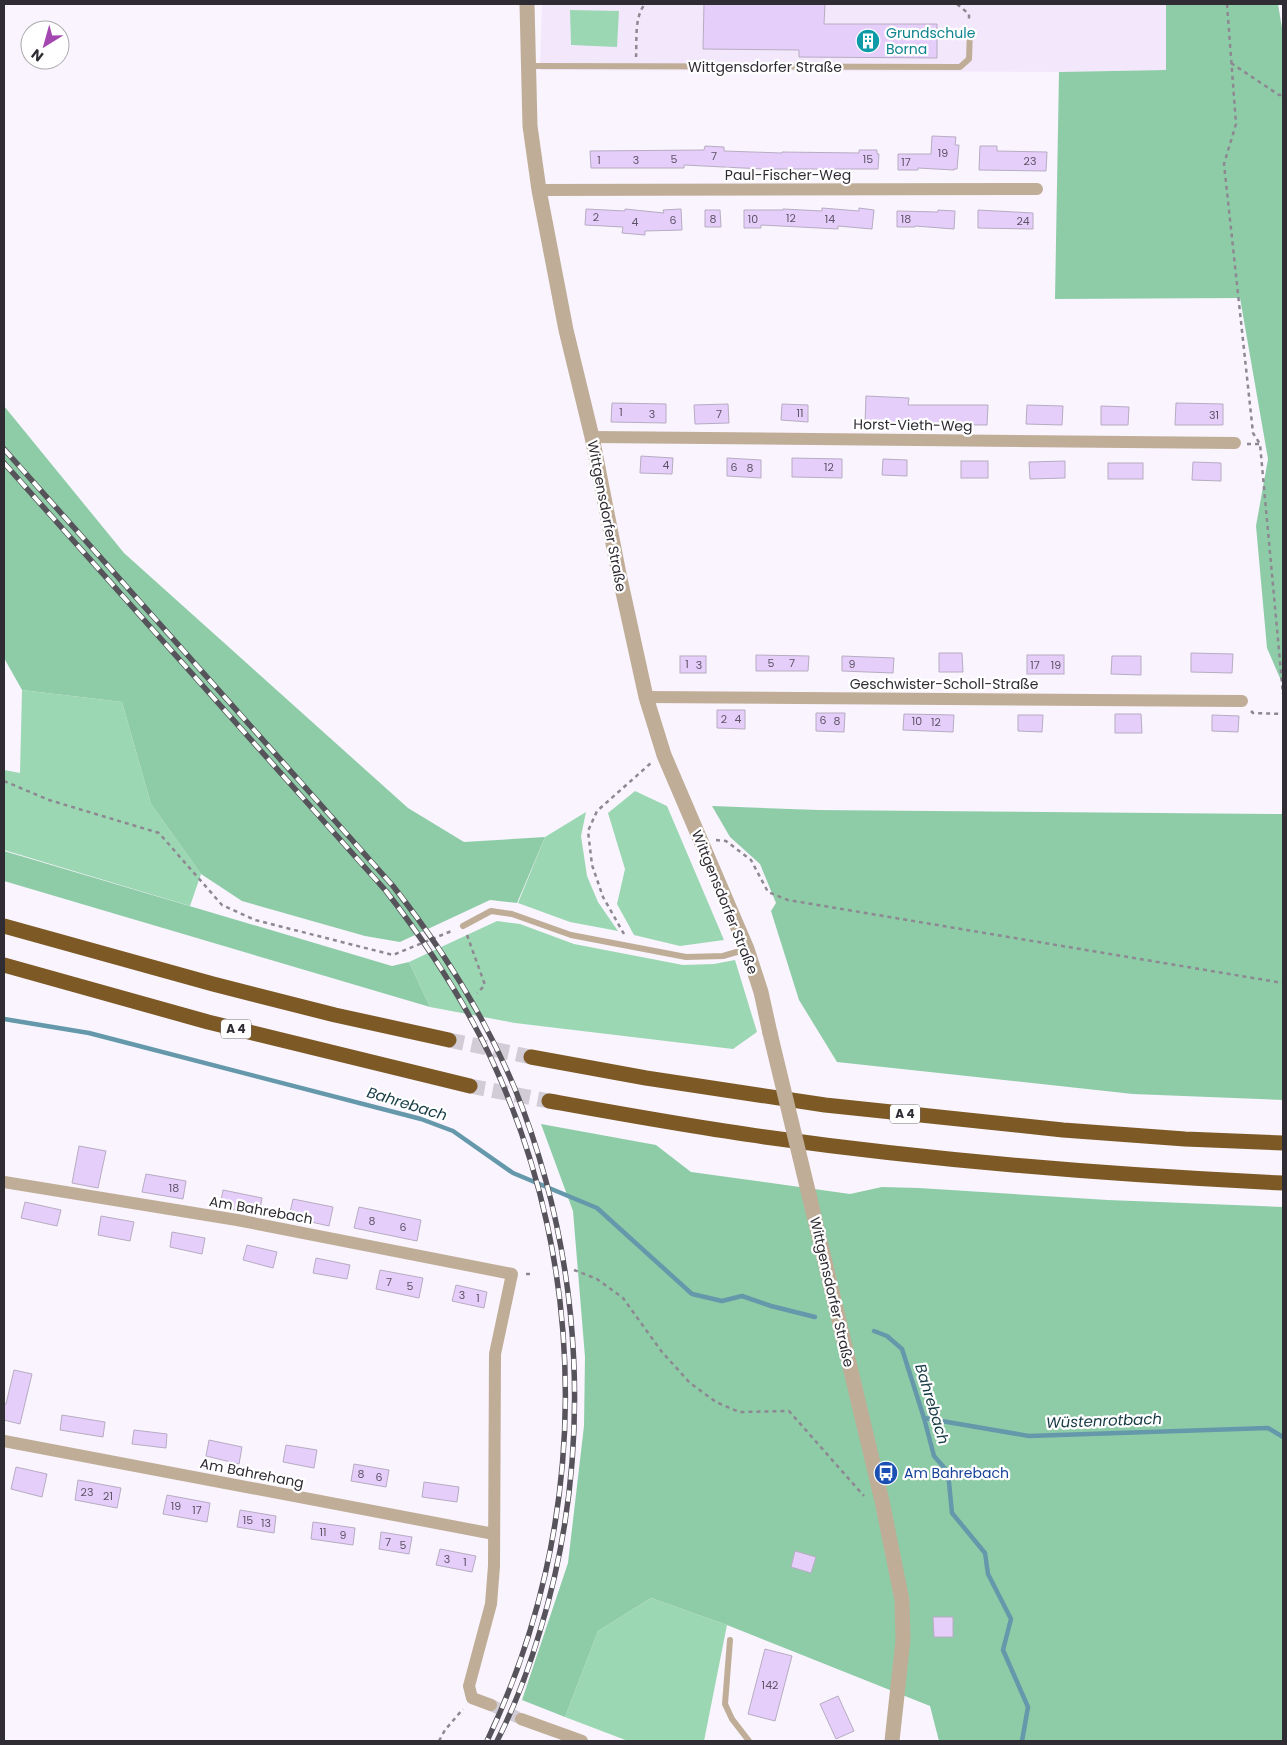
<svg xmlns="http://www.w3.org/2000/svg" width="1287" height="1745" font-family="Poppins,sans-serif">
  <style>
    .education { fill: #f3e7fb }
    .green { fill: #9cd7b4 }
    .forest { fill: #8ecca8 }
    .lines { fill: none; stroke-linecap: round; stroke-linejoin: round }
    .stream { stroke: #6498aa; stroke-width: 4.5 }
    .building { fill: #e6cefb; stroke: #b7acc2 }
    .minor-tunnel { stroke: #d1ccd5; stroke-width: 12; stroke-dasharray: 12 6; stroke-linecap: butt }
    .motorway-tunnel { stroke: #d1ccd5; stroke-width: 15; stroke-dasharray: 15 8; stroke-linecap: butt }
    .path { stroke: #8d8891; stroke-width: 2.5; stroke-dasharray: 4 4; stroke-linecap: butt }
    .service { stroke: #bfad97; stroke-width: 6 }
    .minor { stroke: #bfad97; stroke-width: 12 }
    .tertiary { stroke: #bfad97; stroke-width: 15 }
    .motorway { stroke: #7d5926; stroke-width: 15 }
    .rail-casing { stroke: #57535b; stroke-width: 5.5 }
    .rail { stroke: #fff; stroke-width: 4; stroke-dasharray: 11; stroke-linecap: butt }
    .tertiary-bridge { stroke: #bfad97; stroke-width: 15 }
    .labels { text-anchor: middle; stroke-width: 4.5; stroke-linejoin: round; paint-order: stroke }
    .number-label { font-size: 11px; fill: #5e5466 }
    .shield { fill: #fff; stroke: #6e6b71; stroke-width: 1 }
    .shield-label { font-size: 12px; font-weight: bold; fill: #302c34 }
    .culture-label { font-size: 14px; fill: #0d838f; stroke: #fff; text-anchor: start }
    .street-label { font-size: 14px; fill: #302c34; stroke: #fff }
    .transit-label { font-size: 14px; fill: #164399; stroke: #fff; text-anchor: start }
    .water-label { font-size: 15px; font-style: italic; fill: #163a44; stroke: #fff }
  </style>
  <rect width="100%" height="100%" fill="#f9f4fd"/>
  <path class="education" d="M542 4H1166V70L1059 72 540 70Z"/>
  <g class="green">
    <path d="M570 10 619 11 617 47 571 45Z"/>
    <path d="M22 690 122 702 151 804 201 874 190 906 4 850V770L20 773Z"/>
    <path d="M635 791 667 806 724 940 680 946 634 935 617 904 625 869 608 813Z"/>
    <path d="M586 812 581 836 587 876 598 902 618 931 570 922 518 903 545 837Z"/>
    <path d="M497 921 520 924 574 944 683 965 714 964 735 960 757 1032 733 1049 515 1023 430 1007 409 962Z"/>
    <path d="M651 1598 727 1625 704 1741H628L565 1717 598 1631Z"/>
  </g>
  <g class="forest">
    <path d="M1166 4H1278L1283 34V685L1267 648 1256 526 1268 459 1240 298 1055 299 1059 72 1166 70Z"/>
    <path d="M4 406 124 553 408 808 464 842 545 837 517 903 490 900 400 942 365 936 242 901 201 874 151 804 122 702 22 690 4 658Z"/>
    <path d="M712 806 818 810 1283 814V1100L1133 1094 837 1062 799 1000 771 911 776 903 760 864 730 837Z"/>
    <path d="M4 851 392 966 409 962 430 1007 4 881Z"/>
    <path d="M541 1124 656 1145 691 1172 850 1194 882 1187 919 1188 1108 1200 1283 1207V1741H939L930 1706 727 1625 651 1598 598 1631 565 1717 522 1700 568 1563 584 1426 585 1357 573 1211Z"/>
  </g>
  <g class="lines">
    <g class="stream">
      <path d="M4 1019 89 1033 421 1119 453 1131 513 1173 597 1208 692 1294 722 1301 742 1296 771 1306 815 1317"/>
      <path d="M874 1331 887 1336 902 1349 924 1418 934 1456 948 1472 952 1513 985 1553 988 1574 1011 1619 1003 1650 1028 1707 1022 1741"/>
      <path d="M924 1418 1029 1436 1268 1428 1283 1437"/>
    </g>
  </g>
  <g class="building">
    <path d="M704 4H825L824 24H937V58L799 57V50L703 49Z"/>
    <path d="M932 136 956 137 955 145H959L957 169H954V170L918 168V170H898V154H931Z"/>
    <path d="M705 146 724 147V151L782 153V152L859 153V150H877V154H879L878 169H763L684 165V168H591L590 151 704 150Z"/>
    <path d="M980 146H997V151L1047 152 1046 171 979 170Z"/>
    <path d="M822 208 859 211V208L874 210 872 229 838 226V229L761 225V228H744V210H783V209L822 211Z"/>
    <path d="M586 209 625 211V209L664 213 663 210 681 209 682 230 645 231V235L622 233 623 227 585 225Z"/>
    <path d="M705 210H720L721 227H705Z"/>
    <path d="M938 210 955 211 954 229 915 226V227H897V211L938 212Z"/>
    <path d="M978 210 1033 213V229L978 228Z"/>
    <path d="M866 396 909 398 908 405H988L987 425 865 424Z"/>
    <path d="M612 403 666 404V423L611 422Z"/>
    <path d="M1176 403 1223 404V425H1175Z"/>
    <path d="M728 404 729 423 695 424 694 405Z"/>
    <path d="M782 404 808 405V422L781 420Z"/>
    <path d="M1027 405 1063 406 1062 425 1026 424Z"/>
    <path d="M1101 406 1129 407 1128 425H1101Z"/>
    <path d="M641 456 673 458 672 474 640 473Z"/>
    <path d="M727 458 761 460V478L727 476Z"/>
    <path d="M792 458 842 459V478L792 477Z"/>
    <path d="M883 459 907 460V476L882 475Z"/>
    <rect x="961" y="461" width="27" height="17"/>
    <path d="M1065 461V478L1030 479 1029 462Z"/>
    <path d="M1193 462 1221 463V481L1192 480Z"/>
    <rect x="1108" y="463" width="35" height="16"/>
    <path d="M939 653H962L963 672H939Z"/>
    <path d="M1191 653 1233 654 1232 673 1191 672Z"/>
    <path d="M756 655 809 656 808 671H756Z"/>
    <rect x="1027" y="655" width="37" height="19"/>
    <rect x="680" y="656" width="26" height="17"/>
    <path d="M842 656 894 658 893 673 842 671Z"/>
    <path d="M1112 656H1141V675L1111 674Z"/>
    <path d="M717 710H745V729L717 728Z"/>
    <path d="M816 713H845L844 732 816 731Z"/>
    <path d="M904 714 954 715 953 732 903 730Z"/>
    <path d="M1115 714H1141L1142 733H1115Z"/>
    <path d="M1018 715H1043L1042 732 1018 731Z"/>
    <path d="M1212 715 1239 716 1238 732 1212 731Z"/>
    <path d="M79 1146 106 1151 98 1188 72 1183Z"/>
    <path d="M146 1174 186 1181 183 1199 142 1192Z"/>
    <path d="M223 1190 262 1198 259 1215 220 1207Z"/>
    <path d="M293 1199 333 1207 329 1226 289 1217Z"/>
    <path d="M25 1202 61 1210 57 1226 21 1218Z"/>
    <path d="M359 1207 421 1220 417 1241 354 1228Z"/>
    <path d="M101 1216 134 1222 130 1241 98 1235Z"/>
    <path d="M172 1232 205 1238 202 1254 170 1247Z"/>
    <path d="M247 1245 277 1252 273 1268 243 1260Z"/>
    <path d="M316 1258 350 1265 347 1279 313 1273Z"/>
    <path d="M380 1270 423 1278 419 1298 376 1289Z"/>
    <path d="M456 1285 487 1292 484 1308 452 1301Z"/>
    <path d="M14 1370 32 1374 20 1424 4 1420V1404H6Z"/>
    <path d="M62 1415 105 1422 103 1437 60 1430Z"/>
    <path d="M134 1430 167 1434 166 1448 132 1444Z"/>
    <path d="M209 1440 242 1447 239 1464 206 1456Z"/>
    <path d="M286 1445 317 1450 314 1468 283 1462Z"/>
    <path d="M354 1464 389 1470 386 1487 351 1481Z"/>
    <path d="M16 1467 47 1474 42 1497 11 1489Z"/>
    <path d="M78 1480 121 1488 117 1508 75 1500Z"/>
    <path d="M424 1482 459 1487 457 1502 422 1497Z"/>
    <path d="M167 1495 210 1503 207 1522 163 1514Z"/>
    <path d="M240 1510 276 1516 274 1533 237 1527Z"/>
    <path d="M313 1522 355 1528 353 1545 311 1539Z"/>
    <path d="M381 1532 412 1537 409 1554 379 1549Z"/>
    <path d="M440 1549 476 1556 472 1572 436 1565Z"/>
    <path d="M795 1551 816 1557 811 1573 791 1567Z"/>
    <path d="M933 1617H953V1637H934Z"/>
    <path d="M765 1649 792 1656 775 1721 748 1714Z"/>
    <path d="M838 1696 854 1731 836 1739 820 1704Z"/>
  </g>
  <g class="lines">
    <path class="minor-tunnel" d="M491 1705 521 1719"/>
    <g class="motorway-tunnel">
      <path d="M449 1040 531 1057"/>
      <path d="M470 1086 549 1101"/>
    </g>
    <g class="path">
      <path d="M957 4 969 14V22"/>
      <path d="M1227 4 1236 124 1224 164 1253 433 1260 444 1283 694"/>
      <path d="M636 57C637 41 634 17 645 4"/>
      <path d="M1231 63 1279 95H1283"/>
      <path d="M1247 444H1260"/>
      <path d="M1251 711 1253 713 1283 714"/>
      <path d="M4 781 49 800 159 833 222 905 255 920 393 955 454 930"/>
      <path d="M716 840 726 841 751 860 768 892 788 900 1283 983"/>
      <path d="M624 934 603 897 592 865 588 831 597 811 651 763"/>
      <path d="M467 935 485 985 477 993"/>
      <path d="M574 1270 597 1279 623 1298 662 1352 690 1383 716 1402 739 1412 789 1411 864 1496"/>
      <path d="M526 1274H532"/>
      <path d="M439 1741 445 1730 463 1709"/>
    </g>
    <g class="service">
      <path d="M529 66 960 67 969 59 970 31"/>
      <path d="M463 926 491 911 512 914 571 935 686 957 723 956 747 949"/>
      <path d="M730 1640 725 1704 732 1719 749 1741"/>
    </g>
    <g class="minor">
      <path d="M539 190 1037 189"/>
      <path d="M592 437 1235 443"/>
      <path d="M646 697 1242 701"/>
      <path d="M4 1182 237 1220 512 1274 495 1354 494 1566 491 1604 469 1686 472 1698 491 1705"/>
      <path d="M4 1441 494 1534"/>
      <path d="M521 1719 582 1741"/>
    </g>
    <g class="tertiary">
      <path d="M527 4 530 126 539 190 566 330 592 437 619 574 646 697 664 755 747 949 761 992 770 1033"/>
      <path d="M809 1195 882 1501 902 1600 903 1640 892 1741"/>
    </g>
    <g class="motorway">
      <path d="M4 926 213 984 335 1015 449 1040"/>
      <path d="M4 965 208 1022 470 1086"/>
      <path d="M531 1057 646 1078 825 1105 1063 1130 1185 1139 1283 1143"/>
      <path d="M549 1101C621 1114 692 1127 765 1137 936 1161 1110 1175 1283 1183"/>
    </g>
    <g class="rail-casing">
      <g id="rail">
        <path d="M4 449 393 886C442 948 484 1015 515 1089 584 1260 594 1454 540 1631 529 1668 515 1706 497 1741"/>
        <path d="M4 463 386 891C426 943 462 997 490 1056 592 1272 590 1526 487 1741"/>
      </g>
    </g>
    <use href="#rail" class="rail"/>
    <path class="tertiary-bridge" d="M770 1033 809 1195"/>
  </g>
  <defs>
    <g id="building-disc" transform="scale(1.25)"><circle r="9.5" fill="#0f9aa8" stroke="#fff"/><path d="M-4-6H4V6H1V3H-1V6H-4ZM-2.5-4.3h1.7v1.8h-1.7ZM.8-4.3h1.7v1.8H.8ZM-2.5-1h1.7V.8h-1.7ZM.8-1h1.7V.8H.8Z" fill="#fff"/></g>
    <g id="bus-disc" transform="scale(1.25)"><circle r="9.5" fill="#1a4fb4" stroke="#fff"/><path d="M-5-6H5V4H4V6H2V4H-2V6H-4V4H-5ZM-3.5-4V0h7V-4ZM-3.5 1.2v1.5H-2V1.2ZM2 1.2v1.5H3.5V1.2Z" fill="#fff"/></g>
  </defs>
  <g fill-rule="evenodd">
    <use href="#building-disc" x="868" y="41"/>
    <use href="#bus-disc" x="886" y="1473"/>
  </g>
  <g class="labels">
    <g class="number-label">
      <text x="943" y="157">19</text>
      <text x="714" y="160">7</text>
      <text x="674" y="163">5</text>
      <text x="868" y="163">15</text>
      <text x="599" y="164">1</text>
      <text x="636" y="164">3</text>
      <text x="1030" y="165">23</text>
      <text x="906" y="166">17</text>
      <text x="596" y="221">2</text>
      <text x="791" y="222">12</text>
      <text x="713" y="223">8</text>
      <text x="753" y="223">10</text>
      <text x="830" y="223">14</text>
      <text x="906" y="223">18</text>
      <text x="673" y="224">6</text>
      <text x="1023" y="225">24</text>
      <text x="635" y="226">4</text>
      <text x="621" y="416">1</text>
      <text x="800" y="417">11</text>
      <text x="652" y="418">3</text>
      <text x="719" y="418">7</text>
      <text x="1214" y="419">31</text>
      <text x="666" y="469">4</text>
      <text x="734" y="471">6</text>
      <text x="829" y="471">12</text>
      <text x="750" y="472">8</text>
      <text x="771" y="667">5</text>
      <text x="792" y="667">7</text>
      <text x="687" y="668">1</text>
      <text x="852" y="668">9</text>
      <text x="699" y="669">3</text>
      <text x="1035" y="669">17</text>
      <text x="1056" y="669">19</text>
      <text x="724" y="723">2</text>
      <text x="738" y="723">4</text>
      <text x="823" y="724">6</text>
      <text x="837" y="725">8</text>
      <text x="917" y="725">10</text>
      <text x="936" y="726">12</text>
      <text x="174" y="1192">18</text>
      <text x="372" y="1225">8</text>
      <text x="403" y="1231">6</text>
      <text x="389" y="1286">7</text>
      <text x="410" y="1290">5</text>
      <text x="462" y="1299">3</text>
      <text x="478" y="1302">1</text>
      <text x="361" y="1478">8</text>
      <text x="379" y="1481">6</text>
      <text x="87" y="1496">23</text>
      <text x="108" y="1500">21</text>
      <text x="176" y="1510">19</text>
      <text x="197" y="1514">17</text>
      <text x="248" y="1524">15</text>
      <text x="266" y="1527">13</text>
      <text x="323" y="1536">11</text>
      <text x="343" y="1539">9</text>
      <text x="388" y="1546">7</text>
      <text x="403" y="1549">5</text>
      <text x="447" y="1563">3</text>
      <text x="465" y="1566">1</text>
      <text x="770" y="1689">142</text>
    </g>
    <g class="shield">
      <rect x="221" y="1019.5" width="30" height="19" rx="4"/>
      <rect x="890" y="1104.5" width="30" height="19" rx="4"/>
    </g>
    <g class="shield-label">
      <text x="236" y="1033">A 4</text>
      <text x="905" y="1118">A 4</text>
    </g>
    <g class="culture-label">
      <text x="886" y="38">Grundschule<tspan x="886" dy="16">Borna</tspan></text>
    </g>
    <g class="street-label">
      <text x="765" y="72">Wittgensdorfer Straße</text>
      <text x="788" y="180">Paul-Fischer-Weg</text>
      <text transform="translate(913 425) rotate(1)" y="5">Horst-Vieth-Weg</text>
      <text transform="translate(607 516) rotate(79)" y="5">Wittgensdorfer Straße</text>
      <text x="944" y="689">Geschwister-Scholl-Straße</text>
      <text transform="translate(725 902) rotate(68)" y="5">Wittgensdorfer Straße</text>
      <text transform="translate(261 1210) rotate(10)" y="5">Am Bahrebach</text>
      <text transform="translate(832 1292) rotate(77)" y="5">Wittgensdorfer Straße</text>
      <text transform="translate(252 1473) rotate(11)" y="5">Am Bahrehang</text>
    </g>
    <g class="transit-label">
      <text x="904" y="1478">Am Bahrebach</text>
    </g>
    <g class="water-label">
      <text transform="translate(407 1104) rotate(17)" y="5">Bahrebach</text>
      <text transform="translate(932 1404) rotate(73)" y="5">Bahrebach</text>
      <text transform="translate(1104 1421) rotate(-2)" y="5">Wüstenrotbach</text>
    </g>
  </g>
  <rect width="1287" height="1745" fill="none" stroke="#302c34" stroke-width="10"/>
  <g transform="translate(45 45) rotate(217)"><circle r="24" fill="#ffffff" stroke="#acabae"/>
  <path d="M0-4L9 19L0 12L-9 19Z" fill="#a446af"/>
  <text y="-8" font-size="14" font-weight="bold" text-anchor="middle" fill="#302c34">N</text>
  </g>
</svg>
